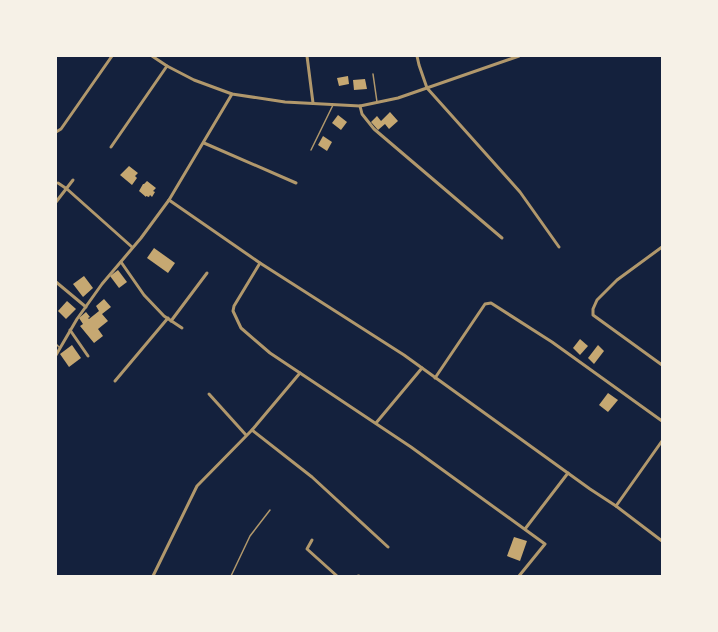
<svg xmlns="http://www.w3.org/2000/svg" width="718" height="632" font-family="Raleway,sans-serif">
  <style>
    .building { fill: #c6a872 }
    .lines { fill: none; stroke-linecap: round; stroke-linejoin: round }
    .service { stroke: #b1986c; stroke-width: 1.5 }
    .minor { stroke: #b1986c; stroke-width: 3 }
  </style>
  <rect width="100%" height="100%" fill="#14213d"/>
  <g class="building">
    <path d="M348 76 349 84 339 86 337 78Z"/>
    <path d="M365 79 367 89 354 90 353 80Z"/>
    <path d="M390 112 398 121 389 129 385 124 378 130 371 122 377 116 381 121Z"/>
    <path d="M338 115 347 122 341 130 332 123Z"/>
    <path d="M323 136 332 142 327 151 318 145Z"/>
    <path d="M129 166 138 173 135 176 137 178 132 185 120 175Z"/>
    <path d="M147 181 156 188 153 191 155 192 152 197 150 195 149 197 146 196V197L139 191 143 184H144Z"/>
    <path d="M154 248 175 263 168 273 147 258Z"/>
    <path d="M118 270 127 282 119 288 110 276Z"/>
    <path d="M84 276 93 288 83 297 73 284Z"/>
    <path d="M104 299 111 307 102 314 108 321 98 329 103 336 94 343 80 326 83 324 79 318 86 312 90 317 88 318 89 319 99 311 96 306Z"/>
    <path d="M67 301 76 309 66 319 58 311Z"/>
    <path d="M580 339 588 346 580 355 573 348Z"/>
    <path d="M72 345 81 358 69 367 60 354Z"/>
    <path d="M598 345 604 351 594 364 588 358Z"/>
    <path d="M608 393 618 400 608 412 599 405Z"/>
    <path d="M514 537 527 541 520 561 507 556Z"/>
  </g>
  <g class="lines">
    <g class="service">
      <path d="M373 74 377 102"/>
      <path d="M311 150 333 105"/>
      <path d="M56 344 60 348"/>
      <path d="M231 576 250 536 270 510"/>
    </g>
    <g class="minor">
      <path d="M152 56 167 66 194 80 232 94 285 102 360 106 398 98 519 56"/>
      <path d="M307 56 313 103"/>
      <path d="M417 56 419 65 427 88 520 192 559 247"/>
      <path d="M360 106 362 114 374 129 502 238"/>
      <path d="M56 132 61 129 112 56"/>
      <path d="M204 143 296 183"/>
      <path d="M111 147 167 66"/>
      <path d="M58 183 67 189 132 247"/>
      <path d="M169 200 260 263 404 355 590 489 616 506 662 541"/>
      <path d="M56 202 73 180"/>
      <path d="M662 247 617 280 597 300 593 309V315L662 365"/>
      <path d="M121 262 144 295 164 316 182 328"/>
      <path d="M260 263 234 306 233 311 241 328 270 353 411 447 545 544 519 576"/>
      <path d="M56 282 86 307"/>
      <path d="M171 321 207 273"/>
      <path d="M70 330 88 356"/>
      <path d="M56 355 77 319 102 284 141 238 169 200 232 94"/>
      <path d="M435 378 485 304 491 303 552 342 662 421"/>
      <path d="M115 381 168 318"/>
      <path d="M209 394 246 435"/>
      <path d="M376 423 422 368"/>
      <path d="M252 430 312 477 388 547"/>
      <path d="M616 506 662 441"/>
      <path d="M525 529 568 473"/>
      <path d="M312 540 307 549 337 576"/>
      <path d="M153 576 197 486 252 430 300 373"/>
      <path d="M358 576H359"/>
    </g>
  </g>
  <rect width="718" height="632" fill="none" stroke="#f6f1e7" stroke-width="114"/>
</svg>
